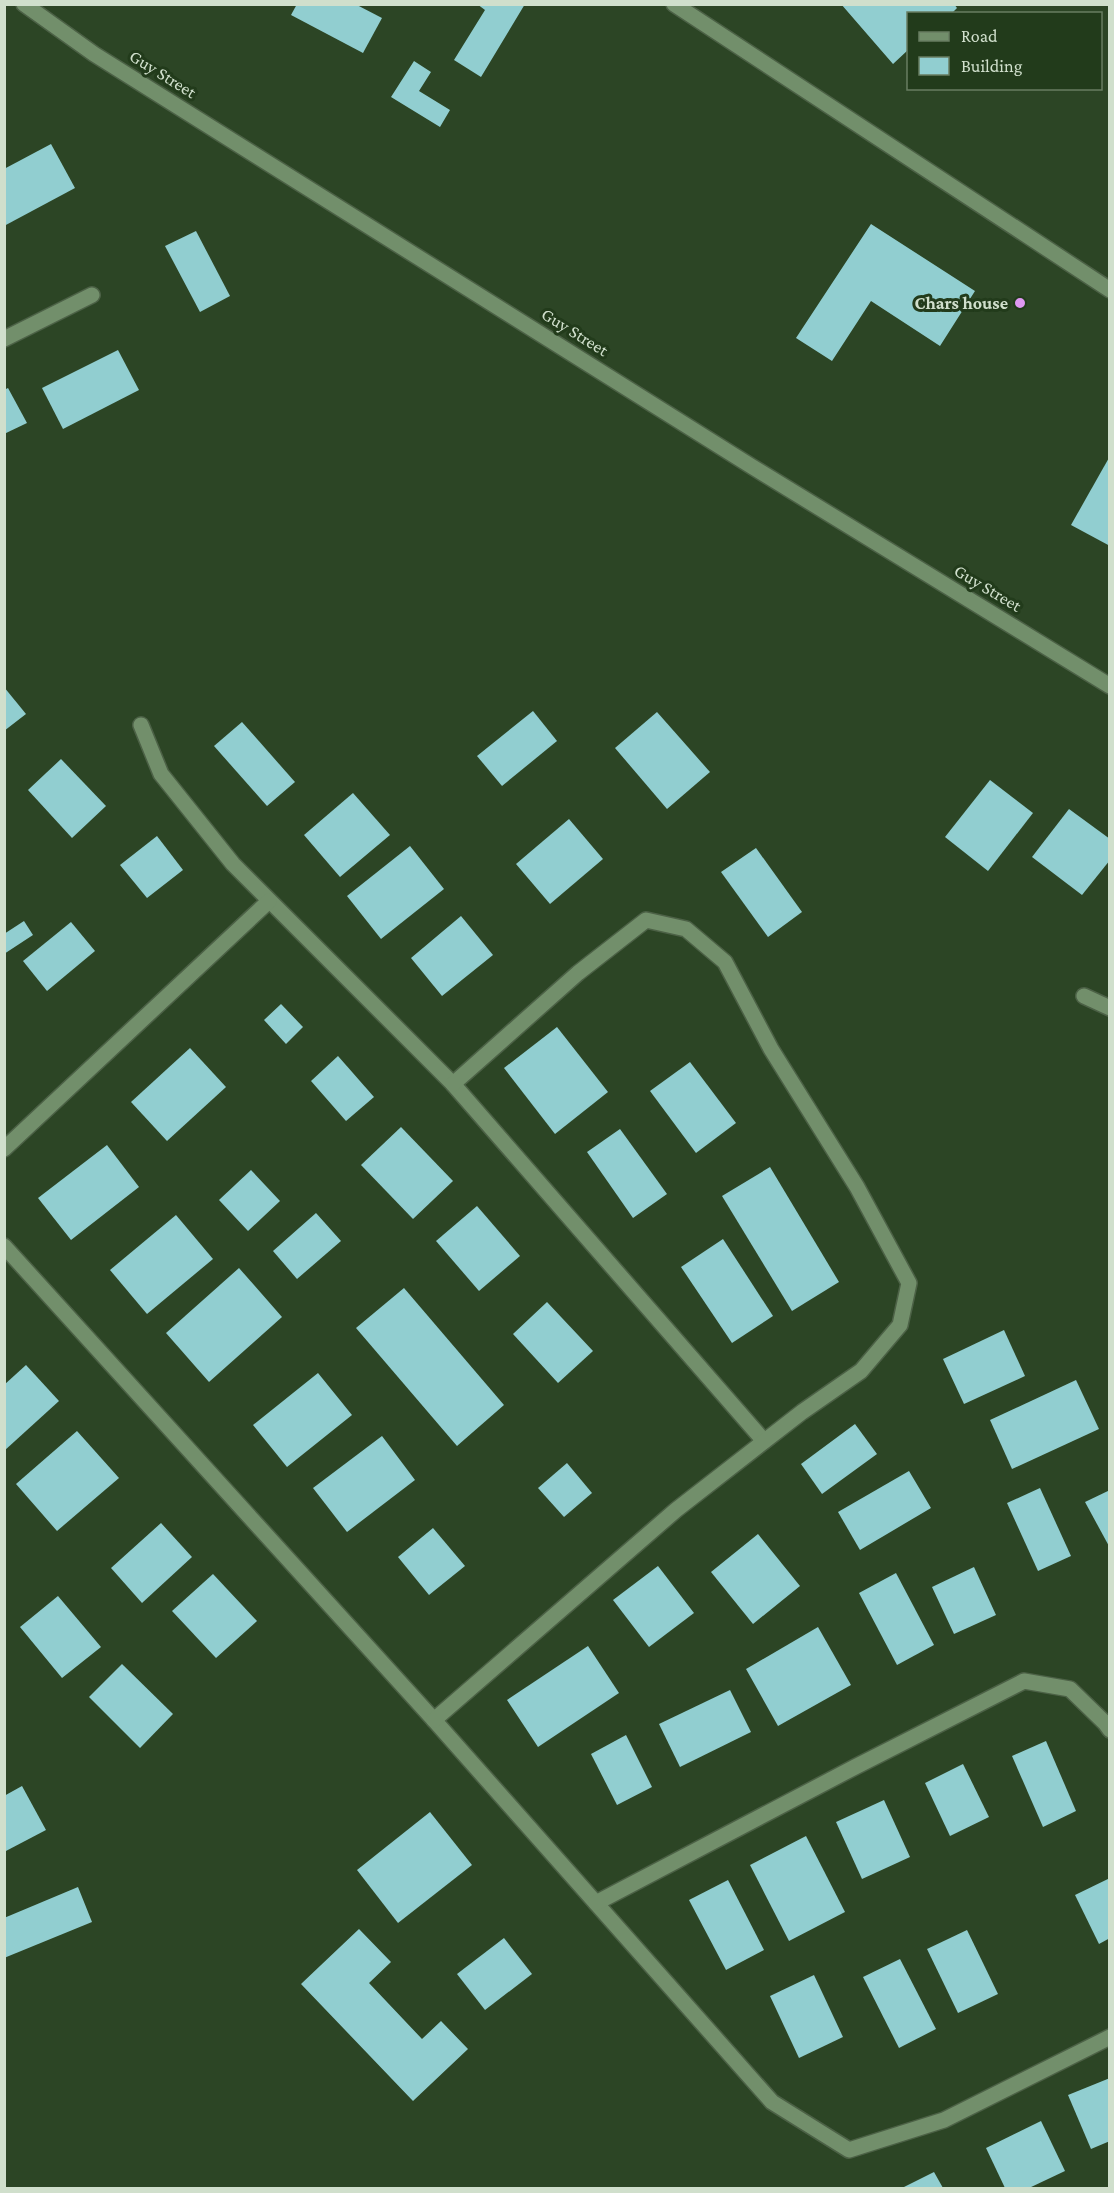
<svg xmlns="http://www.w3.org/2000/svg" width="1114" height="2193" font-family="'Crimson Pro',serif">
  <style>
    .building { fill: #91ced0 }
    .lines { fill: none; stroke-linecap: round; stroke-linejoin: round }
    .minor-casing { stroke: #4c6146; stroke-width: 18 }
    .tertiary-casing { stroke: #4c6146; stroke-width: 18 }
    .minor { stroke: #728f6b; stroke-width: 15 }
    .tertiary { stroke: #728f6b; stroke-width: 15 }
    .poi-dot { fill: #df98f2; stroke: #223b1b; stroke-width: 2 }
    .labels { text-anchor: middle; stroke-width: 6; stroke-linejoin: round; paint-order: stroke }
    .street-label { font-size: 18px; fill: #d0dfcc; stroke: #223b1b }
    .poi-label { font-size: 18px; font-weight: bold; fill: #d0dfcc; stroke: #223b1b; text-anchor: end }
  </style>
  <rect width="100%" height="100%" fill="#2c4525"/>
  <g class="building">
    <path d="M297 4H355L382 18 363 53 291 15Z"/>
    <path d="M477 4H525L481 77 454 60 485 10Z"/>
    <path d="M841 4H954L957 8 951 14H908V50L893 64Z"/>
    <path d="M414 61 431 72 419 91 450 110 440 127 391 97Z"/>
    <path d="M51 144 75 188 4 226V169Z"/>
    <path d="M871 224 975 291 940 346 871 301 832 361 796 338Z"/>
    <path d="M196 231 230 296 200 312 165 246Z"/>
    <path d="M118 350 139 390 63 429 42 388Z"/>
    <path d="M8 388 27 423 4 434V390Z"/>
    <path d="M1110 456V546L1071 525Z"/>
    <path d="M4 687 26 714 4 731Z"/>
    <path d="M533 711 557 741 502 786 477 756Z"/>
    <path d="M657 712 710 772 667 809 615 748Z"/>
    <path d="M242 722 295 782 267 806 214 746Z"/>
    <path d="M61 759 106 806 72 838 28 790Z"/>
    <path d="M990 780 1033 813 988 871 945 837Z"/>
    <path d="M353 793 390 835 340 877 304 835Z"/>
    <path d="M1069 809 1110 839V860L1082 895 1032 857Z"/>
    <path d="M569 819 603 859 550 904 516 864Z"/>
    <path d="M157 836 183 870 147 898 120 865Z"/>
    <path d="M410 846 444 889 381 939 347 896Z"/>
    <path d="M756 848 802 912 768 937 721 872Z"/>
    <path d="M461 916 493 955 442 996 411 958Z"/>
    <path d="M24 921 33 935 4 954V934Z"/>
    <path d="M71 922 95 951 47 991 23 961Z"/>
    <path d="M281 1004 303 1027 286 1044 264 1020Z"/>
    <path d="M557 1027 608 1092 555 1134 504 1068Z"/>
    <path d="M190 1048 226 1087 167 1141 131 1102Z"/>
    <path d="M338 1056 374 1097 346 1121 311 1081Z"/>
    <path d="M690 1062 736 1123 696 1153 650 1091Z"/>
    <path d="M401 1127 453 1181 413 1219 361 1165Z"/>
    <path d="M620 1129 667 1194 633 1218 587 1152Z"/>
    <path d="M107 1145 139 1187 71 1240 38 1198Z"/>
    <path d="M770 1167 839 1282 792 1311 722 1196Z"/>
    <path d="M251 1170 280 1201 248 1231 219 1200Z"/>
    <path d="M477 1206 520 1256 479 1291 436 1241Z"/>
    <path d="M316 1213 341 1241 297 1279 273 1251Z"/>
    <path d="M176 1215 213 1259 147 1314 110 1270Z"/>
    <path d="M723 1239 773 1316 732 1343 681 1267Z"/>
    <path d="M239 1268 282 1317 209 1382 166 1333Z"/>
    <path d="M404 1288 504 1405 457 1446 356 1328Z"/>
    <path d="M547 1302 593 1351 558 1383 513 1334Z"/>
    <path d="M1004 1330 1025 1376 964 1404 943 1359Z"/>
    <path d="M26 1365 59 1401 4 1451V1385Z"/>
    <path d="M318 1373 352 1415 287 1467 253 1425Z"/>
    <path d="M1076 1380 1099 1429 1012 1469 990 1420Z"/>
    <path d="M855 1424 877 1454 822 1494 801 1464Z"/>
    <path d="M77 1431 119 1478 57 1531 16 1484Z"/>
    <path d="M382 1436 415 1480 347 1532 313 1488Z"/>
    <path d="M567 1463 592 1493 564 1517 538 1488Z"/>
    <path d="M909 1471 931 1508 860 1550 838 1512Z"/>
    <path d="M1040 1488 1071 1556 1038 1571 1007 1503Z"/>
    <path d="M1110 1490V1548L1085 1502Z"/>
    <path d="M161 1523 192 1557 142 1603 111 1568Z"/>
    <path d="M433 1528 465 1566 429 1595 398 1557Z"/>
    <path d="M758 1534 800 1586 753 1624 711 1572Z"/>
    <path d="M658 1566 694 1613 649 1647 613 1600Z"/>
    <path d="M974 1567 996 1615 954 1634 932 1587Z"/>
    <path d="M896 1573 934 1645 897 1665 859 1593Z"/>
    <path d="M213 1574 257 1621 216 1658 172 1611Z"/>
    <path d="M58 1596 101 1647 62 1678 20 1627Z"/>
    <path d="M818 1627 851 1685 778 1726 746 1669Z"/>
    <path d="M588 1646 619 1693 538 1747 507 1700Z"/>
    <path d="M122 1664 173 1714 140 1748 89 1697Z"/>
    <path d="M730 1690 751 1732 680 1767 659 1724Z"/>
    <path d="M626 1735 652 1787 617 1805 591 1754Z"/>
    <path d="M1046 1741 1076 1811 1043 1827 1012 1756Z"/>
    <path d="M963 1764 989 1817 950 1836 925 1783Z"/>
    <path d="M22 1786 46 1830 4 1852V1796Z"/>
    <path d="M884 1800 910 1857 862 1879 836 1822Z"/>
    <path d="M430 1812 472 1865 398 1923 357 1870Z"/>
    <path d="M806 1836 845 1912 789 1941 750 1865Z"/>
    <path d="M1110 1878V1938L1099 1944 1075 1895Z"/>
    <path d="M728 1880 764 1950 726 1970 689 1900Z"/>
    <path d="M78 1887 92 1922 4 1958V1918Z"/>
    <path d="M359 1929 391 1962 369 1983 422 2039 441 2021 468 2049 413 2101 301 1984Z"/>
    <path d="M967 1930 998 1994 958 2013 927 1949Z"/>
    <path d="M504 1938 532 1974 485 2010 457 1974Z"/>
    <path d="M900 1959 936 2029 899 2048 863 1977Z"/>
    <path d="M814 1975 843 2037 799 2058 770 1996Z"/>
    <path d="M1110 2078V2141L1091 2149 1068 2095Z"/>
    <path d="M1041 2121 1065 2171 1029 2188H1005L986 2148Z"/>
    <path d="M934 2172 943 2188H902Z"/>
  </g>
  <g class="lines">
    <g class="minor-casing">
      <g id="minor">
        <path d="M674 4 1110 290"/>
        <path d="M4 339 92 295"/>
        <path d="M141 725 161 774 233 864 453 1084 764 1441"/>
        <path d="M1084 996 1110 1008"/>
        <path d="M4 1149 269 901"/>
        <path d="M4 1246 434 1720 772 2102 849 2150 944 2120 1110 2037"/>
        <path d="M434 1720 676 1510 802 1412 861 1371 900 1325 909 1283 857 1187 771 1049 725 962 686 929 646 920 578 973 453 1084"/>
        <path d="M596 1903 855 1767 1024 1681 1070 1689 1105 1723 1110 1730"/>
      </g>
    </g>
    <g class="tertiary-casing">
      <path id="tertiary" d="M24 4 94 54 751 466 1110 686"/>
    </g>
    <use href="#minor" class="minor"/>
    <use href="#tertiary" class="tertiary"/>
  </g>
  <circle class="poi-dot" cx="1020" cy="303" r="6"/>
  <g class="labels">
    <g class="street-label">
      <text transform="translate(163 74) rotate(32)" y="6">Guy Street</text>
      <text transform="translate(575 332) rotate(32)" y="6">Guy Street</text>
      <text transform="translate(988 588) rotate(31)" y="6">Guy Street</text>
    </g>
    <g class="poi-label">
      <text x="1008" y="309">Chars house</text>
    </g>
  </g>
  <rect width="1114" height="2193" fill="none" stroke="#d0dfcc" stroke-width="12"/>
  <rect x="907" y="12" width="195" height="78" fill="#223b1b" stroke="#687d62" stroke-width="1.5"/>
  <rect x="919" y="32" width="30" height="9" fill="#728f6b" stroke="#687d62" stroke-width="1.5"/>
  <text x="961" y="42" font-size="18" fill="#d0dfcc">Road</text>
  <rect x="919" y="57" width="30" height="18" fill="#91ced0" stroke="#687d62" stroke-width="1.5"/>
  <text x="961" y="72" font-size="18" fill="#d0dfcc">Building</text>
</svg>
